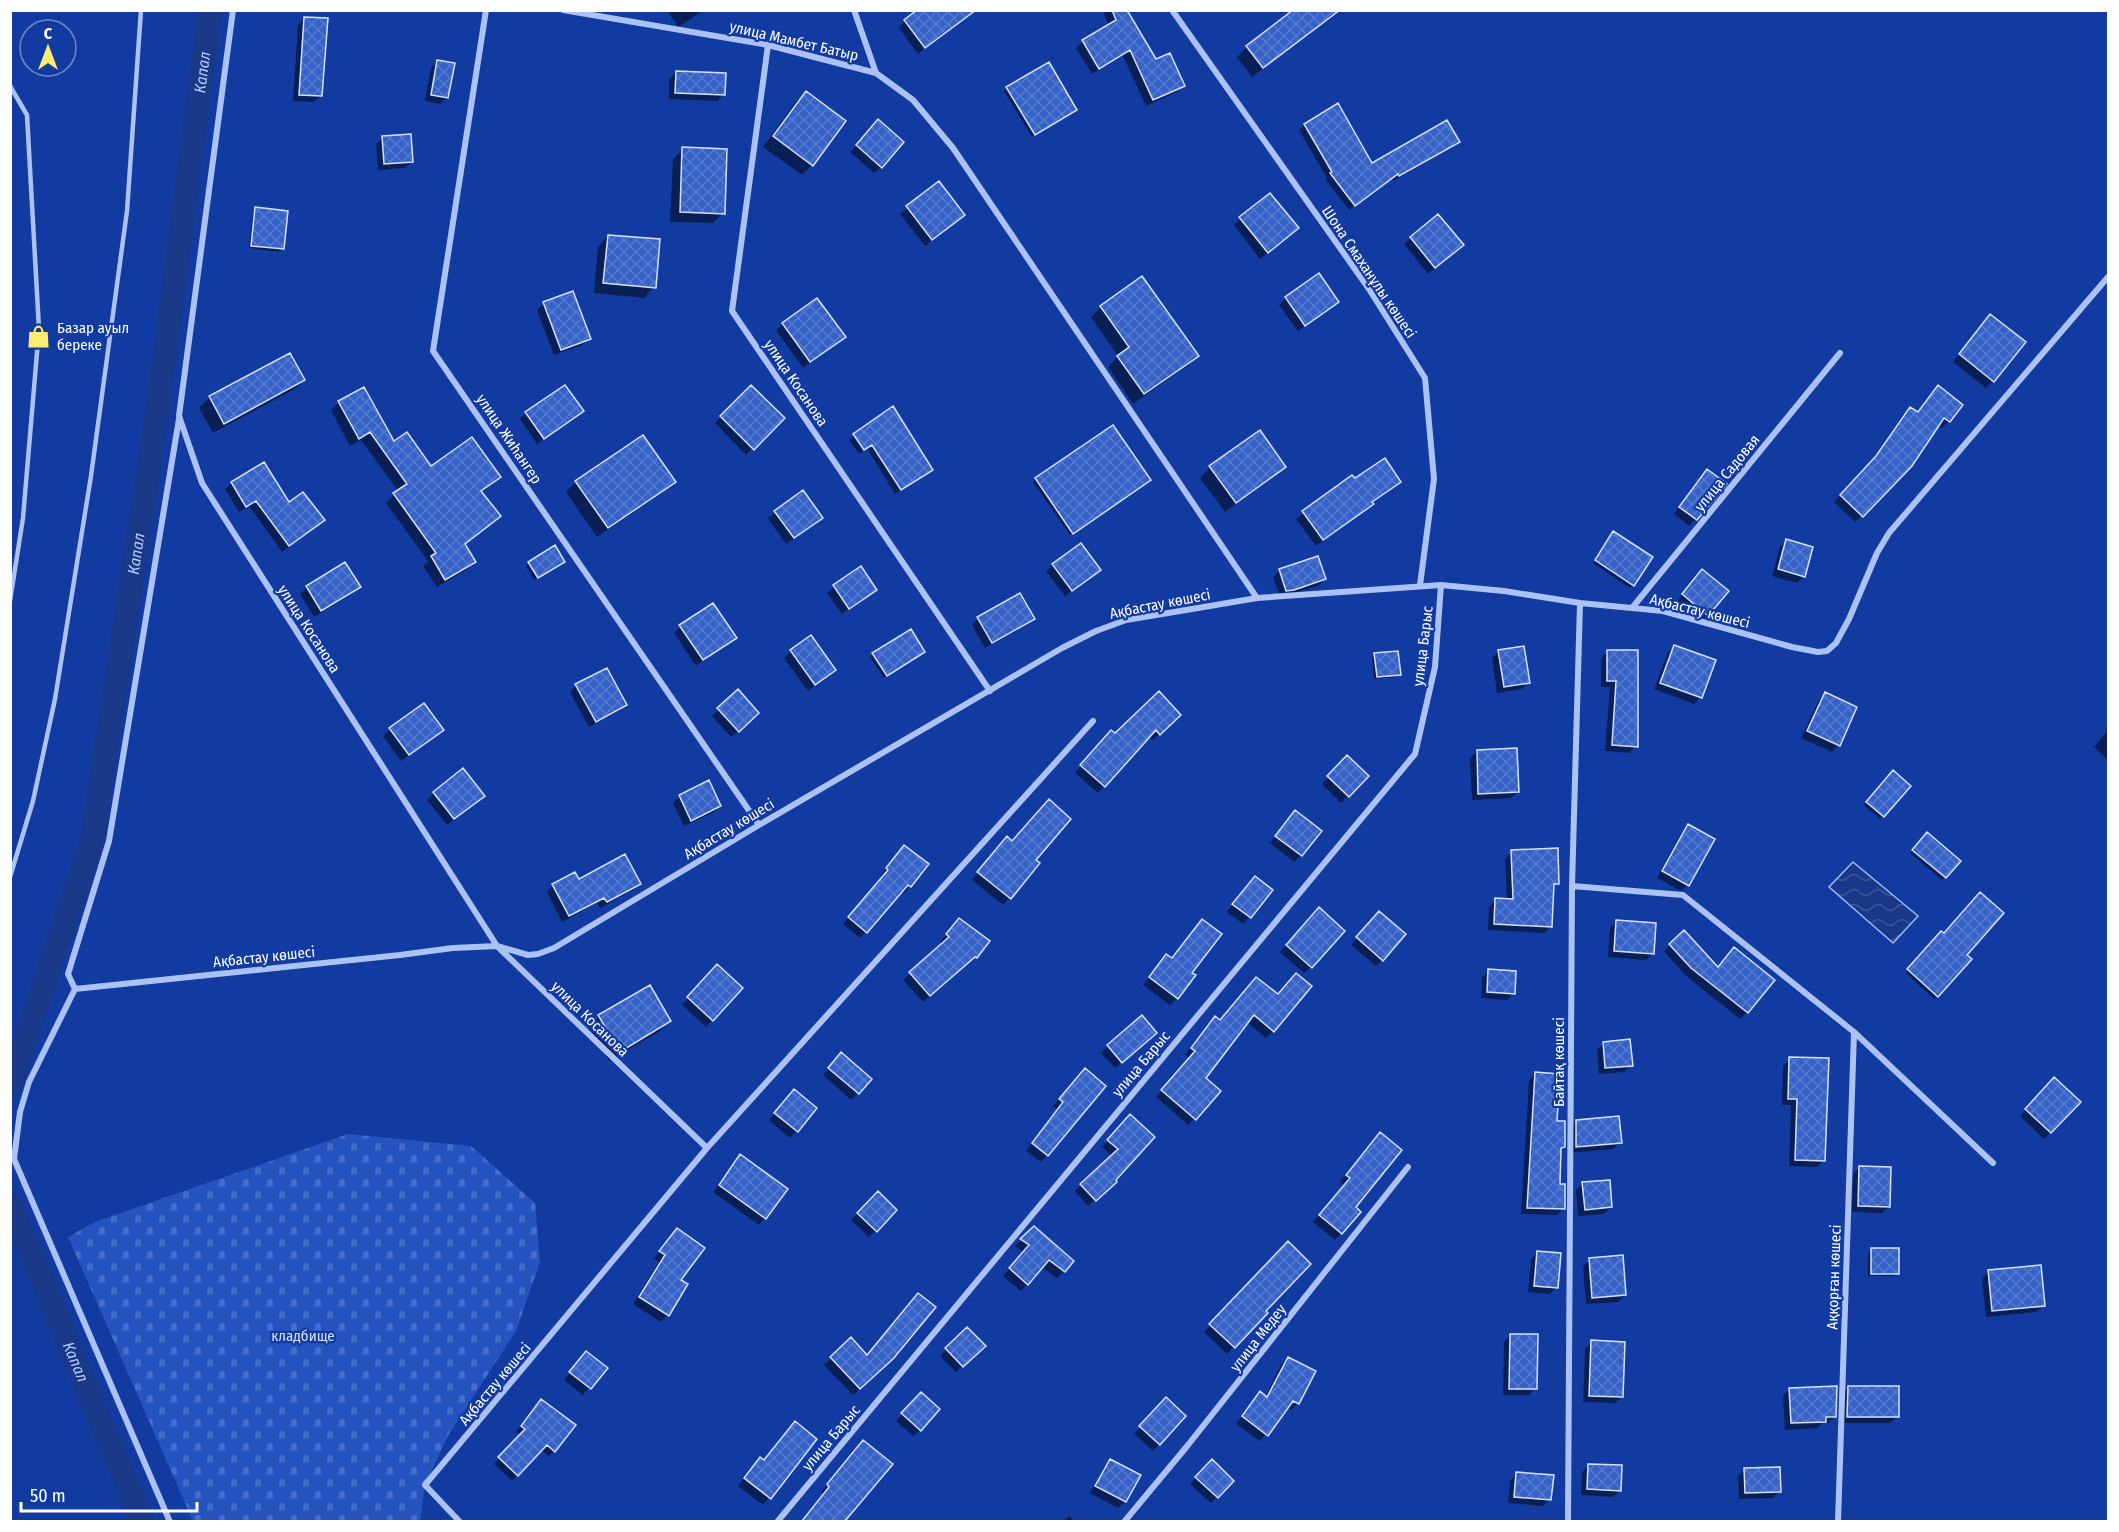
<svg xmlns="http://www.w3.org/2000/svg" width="2119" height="1532" font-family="'Fira Sans Condensed',sans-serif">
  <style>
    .cemetery { fill: url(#cemetery-stones) }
    .water { fill: url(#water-waves); stroke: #9ebaf8; stroke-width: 1.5 }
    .shadow { fill: #0007 }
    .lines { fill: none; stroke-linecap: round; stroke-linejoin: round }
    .canal { stroke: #193888; stroke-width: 24 }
    .building { fill: url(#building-cross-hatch); stroke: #d5e1fe; stroke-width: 1.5 }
    .lane { stroke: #acc2f5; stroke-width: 4.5 }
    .street { stroke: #acc2f5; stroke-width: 6 }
    .labels { text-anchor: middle; stroke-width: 4.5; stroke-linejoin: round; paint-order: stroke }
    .street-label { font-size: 15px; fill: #fff; stroke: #123ba2 }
    .poi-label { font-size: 15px; fill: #fff; stroke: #123ba2; text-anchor: start }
    .park-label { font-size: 15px; fill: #d5e1fe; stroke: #123ba2 }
    .water-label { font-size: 16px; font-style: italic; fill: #b9cdfb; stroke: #123ba2 }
  </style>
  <defs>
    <pattern id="cemetery-stones" width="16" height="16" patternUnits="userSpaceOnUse" patternTransform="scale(1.5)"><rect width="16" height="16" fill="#2553c0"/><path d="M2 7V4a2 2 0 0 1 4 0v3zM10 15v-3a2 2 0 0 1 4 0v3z" fill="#466dc9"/></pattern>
    <pattern id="water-waves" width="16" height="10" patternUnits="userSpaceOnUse" patternTransform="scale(1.5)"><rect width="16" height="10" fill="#193888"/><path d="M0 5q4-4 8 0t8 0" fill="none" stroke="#3c569a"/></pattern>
    <pattern id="building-cross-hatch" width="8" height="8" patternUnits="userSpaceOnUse" patternTransform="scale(1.5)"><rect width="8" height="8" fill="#3662c7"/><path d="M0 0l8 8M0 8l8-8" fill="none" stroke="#547acf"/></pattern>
  </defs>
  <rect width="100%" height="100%" fill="#123ba2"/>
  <path class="cemetery" d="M348,1134L471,1146L535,1203L540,1262L516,1331L449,1434L425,1485L420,1521H193L68,1237L95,1222Z"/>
  <path class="water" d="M1853,862L1918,916L1893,943L1829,887Z"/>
  <path class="shadow" d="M667,10H704L678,27Z
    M1108,10H1125L1156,61L1183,85L1177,92L1146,106L1123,56L1092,74L1076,48L1083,41L1109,26L1104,14Z
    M1296,10H1342L1252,77L1237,57L1247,47Z
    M305,18L321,96L314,102L293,101L298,25Z
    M961,20L918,54L899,28L905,21Z
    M438,61L447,98L440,104L425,101L431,68Z
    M676,72L724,94L717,101L669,99V79Z
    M1007,89L1075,110L1032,137L1004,91Z
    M806,93L812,165L802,175L763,147L795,103Z
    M1305,125L1372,165L1458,141L1452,147L1393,181L1392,179L1349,210L1326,180L1327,178L1299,130Z
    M872,128L881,167L874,173L850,152Z
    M383,138L412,161L405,168L378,170L376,144Z
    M683,149L723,213L713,223L670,222L673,159Z
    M939,183L956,221L925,246L900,214Z
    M256,209L282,249L279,252L249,248L253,212Z
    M1240,219L1290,235L1260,259L1234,225Z
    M608,236L654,287L644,298L594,293L598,247Z
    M1411,238L1455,252L1428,274L1404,244Z
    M1286,298L1337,302L1298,331L1279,305Z
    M544,303L589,338L582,345L554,355L537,310Z
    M1101,307L1197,356L1187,366L1133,404L1108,367L1118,356L1091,317Z
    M1984,323L1993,381L1986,388L1953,362Z
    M783,324L844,337L803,368L776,330Z
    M290,355L304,380L293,390L213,433L199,408L209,398Z
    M751,387L783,418L746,455L715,423Z
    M1932,394L1949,421L1942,428L1938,424L1910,465L1855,522L1834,502L1870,465L1903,415L1910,408L1917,413Z
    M339,402L430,469L499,477L481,492L464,545L474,562L466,570L437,587L423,566L428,561L386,503L398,491L361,440L350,446L331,410Z
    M582,411L537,444L520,419L526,413Z
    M1112,427L1146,482L1070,535L1033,482Z
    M854,435L931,470L895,494L867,448L859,454L849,440Z
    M1210,467H1284L1274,477L1225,512L1200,478Z
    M1352,477L1354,480L1399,482L1371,503L1365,511L1316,546L1296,519Z
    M1700,478L1696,519L1689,526L1674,514Z
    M576,482H674L663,492L597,537L566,492Z
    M232,483L323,520L282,552L249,506L239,512L225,489Z
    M775,512L814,524L786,544L768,519Z
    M1611,536L1633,585L1630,588L1593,563Z
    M1787,541L1804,576L1797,583L1772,576L1780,547Z
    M554,547L560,564L534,580L526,566Z
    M345,564L359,587L352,594L314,617L300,594L307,587Z
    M1053,565L1099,570L1065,596L1046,571Z
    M860,568L875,590L842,614L827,593Z
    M1280,570L1325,579L1318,586L1280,597L1273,577Z
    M1696,578L1727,591L1700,622L1676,602Z
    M978,618L1033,619L1027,625L985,648L972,625Z
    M680,627L735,638L696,666L674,633Z
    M1674,647L1701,697L1694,704L1654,689L1668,653Z
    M791,651L834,670L808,691L784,658Z
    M1499,651L1528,682L1522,689L1497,693L1492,658Z
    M1608,651L1636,746L1629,753L1605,751L1610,687H1601V658Z
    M924,652L884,678L870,657L873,654Z
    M1375,655L1399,674L1396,677L1374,679L1372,658Z
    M576,686L625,705L619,711L589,727L570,692Z
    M737,692L750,720L731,737L712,716Z
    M1825,694L1838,745L1832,752L1801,738L1819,700Z
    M1179,715L1153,740L1148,736L1098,793L1075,773L1104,739Z
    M390,729L442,730L401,761L383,736Z
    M2108,730V760L2094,747Z
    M1477,751L1518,792L1511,798L1472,800L1470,758Z
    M1347,758L1367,776L1341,803L1322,784Z
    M1893,772L1909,786L1880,819L1864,805Z
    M434,793L476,802L447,825L427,800Z
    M680,796L719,806L713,813L684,826L673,803Z
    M1289,819L1301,855L1294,862L1270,843Z
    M1689,826L1688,885L1681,891L1657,878L1682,832Z
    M1927,834L1959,861L1942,880L1910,853Z
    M1000,845L1038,863L1003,905L972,880Z
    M904,847L927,864L910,886L904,893L901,891L860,938L843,924L882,877L880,876Z
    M1512,852L1557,883L1553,887L1551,926L1544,933L1488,930L1489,907L1496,900L1507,901L1505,859Z
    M578,881L640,883L633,890L600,908L597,903L562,922L547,892L553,885Z
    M1248,884L1271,890L1243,924L1227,912Z
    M1312,916L1311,967L1304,973L1280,952Z
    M1373,920L1382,960L1376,966L1351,945Z
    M1202,921L1190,973L1177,998L1170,1005L1143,985L1166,955L1171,959Z
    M1617,921L1652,954L1646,960L1608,957L1610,928Z
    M953,926L976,957L923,1002L903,980L943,944L940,942Z
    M1684,932L1747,1012L1740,1019L1685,975L1664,951Z
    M1942,933L1970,959L1934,999L1906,973Z
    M1489,971L1514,993L1507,1000L1481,998L1482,977Z
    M711,973L712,1020L706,1027L682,1005Z
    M1250,985L1273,1031L1266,1038L1247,1022L1204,1078L1219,1091L1188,1125L1156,1097L1190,1058L1185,1055L1208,1025L1215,1018L1219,1021Z
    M599,1016L669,1021L659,1032L609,1061L589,1027Z
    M1148,1039L1115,1068L1101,1053L1108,1046Z
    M1604,1043L1631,1065L1624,1072L1599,1074L1597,1050Z
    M1790,1059L1824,1160L1817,1167L1789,1166L1791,1105H1782L1783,1066Z
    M835,1061L870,1079L851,1100L823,1075Z
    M1536,1073L1564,1147L1560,1151L1559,1186L1563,1208L1557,1215L1521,1214L1529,1080Z
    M1078,1077L1047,1155L1041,1162L1026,1151L1058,1110L1053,1106Z
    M2054,1079L2079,1102L2044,1139L2020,1116Z
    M787,1098L815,1108L790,1138L769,1120Z
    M1576,1121L1620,1142L1613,1149L1570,1153V1128Z
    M1124,1123L1114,1180L1108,1188L1088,1206L1075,1191L1112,1156L1102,1147Z
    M1374,1141L1341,1233L1335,1240L1313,1222L1344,1185L1340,1182Z
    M734,1163L765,1218L759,1225L713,1192Z
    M1859,1168L1889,1206L1882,1213L1852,1212L1853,1174Z
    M1583,1184L1611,1207L1604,1214L1578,1216L1576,1190Z
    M878,1193L895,1210L869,1237L851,1220Z
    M1034,1228L1064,1271L1057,1278L1042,1267L1021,1291L1003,1276L1023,1252L1015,1246Z
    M671,1236L679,1281L686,1285L667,1315L661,1322L633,1304L659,1262L654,1259Z
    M1288,1244L1264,1311L1266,1313L1227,1354L1204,1332Z
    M1871,1250L1897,1273L1895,1276H1868V1253Z
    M1538,1252L1557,1287L1550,1294L1528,1292L1531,1259Z
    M1590,1260L1625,1295L1618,1302L1586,1304L1583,1266Z
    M1989,1271L2043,1306L2036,1312L1986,1317L1982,1278Z
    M967,1329L984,1346L956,1372L940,1356Z
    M1510,1335L1536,1388L1529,1395H1503L1504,1342Z
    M851,1339L867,1356L884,1366L853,1395L824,1365Z
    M1592,1342L1622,1397L1615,1403L1583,1402L1585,1349Z
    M1288,1359L1298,1403L1291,1410L1287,1407L1260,1441L1236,1424L1254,1400L1265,1397L1281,1365Z
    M580,1360L606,1368L583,1395L564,1380Z
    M1848,1388L1897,1417L1890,1423H1841L1842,1395Z
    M1790,1389L1835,1417L1828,1423H1822L1817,1428L1785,1430L1783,1396Z
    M541,1401L554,1451L549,1456L541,1450L512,1481L494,1464L521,1435L516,1432Z
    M914,1401L920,1430L913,1436L896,1421Z
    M1159,1406L1184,1416L1153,1451L1134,1434Z
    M815,1439L763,1505L738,1486L754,1465Z
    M857,1449L845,1519L848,1522H803L824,1494L821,1492Z
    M1110,1460L1139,1475L1125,1502L1118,1508L1090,1493L1104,1467Z
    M1212,1462L1232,1481L1211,1503L1190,1484Z
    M1589,1465L1620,1490L1613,1497L1581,1495L1582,1472Z
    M1745,1470L1779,1492L1773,1498L1739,1499L1738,1476Z
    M1516,1474L1550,1499L1543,1506L1508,1503L1510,1481Z
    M1069,1516L1076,1522H1063Z"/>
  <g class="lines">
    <g class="canal">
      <path id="s1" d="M10,1086L92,841L159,400L210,10"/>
      <path id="s2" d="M10,1203L143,1522"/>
    </g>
  </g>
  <path class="building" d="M917,10H976L925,48L904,20Z
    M1112,10H1127L1156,59L1170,53L1185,86L1153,100L1130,50L1099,69L1082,40L1116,20Z
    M1293,10H1340L1263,68L1246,46Z
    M304,17L328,18L322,96L299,95Z
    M437,60L455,63L448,98L431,95Z
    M1049,62L1077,110L1035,135L1006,87Z
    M676,71L726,73L725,95L675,93Z
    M806,91L846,121L813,166L773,136Z
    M1338,103L1372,163L1447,120L1460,142L1399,176L1398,174L1355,206L1330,173L1332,172L1304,124Z
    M878,119L904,142L882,168L856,145Z
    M411,134L413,162L384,164L382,136Z
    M682,147L727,149L725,214L680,212Z
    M939,181L965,215L932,240L906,206Z
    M1270,193L1299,228L1268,253L1239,217Z
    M255,207L288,211L284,249L251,246Z
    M1438,214L1464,245L1435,268L1410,237Z
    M608,235L660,239L656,288L603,283Z
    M1319,273L1339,302L1305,326L1285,297Z
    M1142,276L1199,356L1144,394L1117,356L1129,347L1100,306Z
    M573,291L591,339L561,350L543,302Z
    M817,298L846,337L810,362L782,323Z
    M1990,314L2026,342L1994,382L1959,354Z
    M290,353L305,380L224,424L209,396Z
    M565,385L584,411L544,439L525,412Z
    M751,385L785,418L754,450L720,416Z
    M1938,385L1963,405L1950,422L1944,418L1912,466L1863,517L1840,495L1876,456L1910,407L1918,412Z
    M364,387L394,441L407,432L431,466L472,437L501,477L481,491L501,516L465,544L476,562L445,580L431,556L436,553L393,493L407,484L370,432L359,439L338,401Z
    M893,406L933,470L901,490L872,445L864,450L853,434Z
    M1113,425L1151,480L1073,534L1035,478Z
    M1260,430L1286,467L1236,503L1209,466Z
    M643,435L676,482L608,528L575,481Z
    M1385,458L1401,482L1372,502L1374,504L1323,540L1302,511L1352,475L1355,478Z
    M264,462L289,502L303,492L325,520L289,546L256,501L246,507L231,482Z
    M1707,469L1727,484L1697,520L1679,507Z
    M803,490L823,518L794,538L774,511Z
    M1613,531L1653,557L1634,586L1595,560Z
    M1786,539L1813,547L1805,577L1778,569Z
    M1081,543L1101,570L1072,591L1052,564Z
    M555,545L565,562L538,578L528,562Z
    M1318,556L1326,579L1294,590L1286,591L1279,569Z
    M345,562L361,587L321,611L306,586Z
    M861,566L877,590L849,609L833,585Z
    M1702,569L1729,591L1708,616L1682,594Z
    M1020,593L1035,619L992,643L977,617Z
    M713,603L737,638L703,660L679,625Z
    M911,629L925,652L887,676L872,653Z
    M811,635L836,670L815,685L790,650Z
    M1674,645L1716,660L1702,698L1660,683Z
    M1524,646L1530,683L1504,687L1498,650Z
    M1607,650H1638V747L1612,745L1616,681H1607Z
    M1398,651L1401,675L1377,677L1374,653Z
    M607,668L627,705L596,722L575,684Z
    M738,689L759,713L739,732L717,708Z
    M1159,691L1181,715L1160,735L1156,730L1105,787L1080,765L1111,730L1115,733Z
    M1825,692L1857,707L1840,746L1807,731Z
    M424,703L444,730L409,755L389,728Z
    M1517,748L1519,792L1478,794L1477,750Z
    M1347,755L1369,776L1349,797L1327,776Z
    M463,768L485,796L454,819L433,792Z
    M1893,770L1911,786L1884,817L1866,802Z
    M709,780L721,806L691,821L679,795Z
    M1049,799L1071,819L1036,860L1040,863L1011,899L977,872L1007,836L1012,841Z
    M1295,810L1322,831L1302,856L1275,836Z
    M1688,824L1715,839L1689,886L1662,871Z
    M1927,832L1961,861L1946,878L1912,850Z
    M904,845L929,864L911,887L908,885L867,933L848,917L888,870L886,868Z
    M1558,848L1559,884H1554L1552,927L1494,924L1495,898L1513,899L1511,850Z
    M625,854L641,884L607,902L604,898L569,916L552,884L575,872L579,879Z
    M1255,876L1273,890L1251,918L1232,904Z
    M1980,892L2004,913L1967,955L1972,959L1938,997L1907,969L1941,931L1944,933Z
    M1319,907L1345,931L1312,968L1286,945Z
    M1379,911L1406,934L1383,961L1356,937Z
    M959,918L990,941L977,958L975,957L930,996L909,972L949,937L946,934Z
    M1202,919L1222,934L1192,973L1196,975L1178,999L1149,977L1166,954L1172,958Z
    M1616,920L1656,923L1654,954L1614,951Z
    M1684,930L1718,967L1734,947L1775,980L1748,1013L1691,968L1669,944Z
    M717,964L743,988L713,1021L687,997Z
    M1488,969L1516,971L1515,994L1487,992Z
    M1296,973L1312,986L1274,1032L1254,1015L1206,1078L1221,1091L1196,1120L1161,1090L1195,1051L1191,1048L1215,1016L1220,1020L1256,977L1278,994Z
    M650,985L671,1021L620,1052L598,1015Z
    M1142,1015L1157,1033L1122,1063L1107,1045Z
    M1630,1039L1633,1066L1605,1068L1603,1042Z
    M841,1052L872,1079L859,1094L828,1068Z
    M1789,1057L1829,1058L1825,1161L1795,1160L1797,1099H1788Z
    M1085,1068L1106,1086L1048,1156L1032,1143L1063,1102L1059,1099Z
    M1535,1072L1560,1074L1557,1121H1565V1147L1561,1148L1560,1184H1565V1209L1527,1208Z
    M2054,1077L2081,1102L2051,1133L2025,1109Z
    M794,1089L817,1108L798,1132L774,1113Z
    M1130,1114L1155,1137L1116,1180L1117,1182L1096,1201L1080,1184L1118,1149L1107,1140Z
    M1619,1116L1622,1143L1576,1147V1120Z
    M1380,1132L1402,1150L1356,1207L1361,1212L1342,1234L1319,1215L1350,1178L1346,1175Z
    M740,1154L788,1189L766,1219L719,1185Z
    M1859,1166L1891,1167L1890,1207L1858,1206Z
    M1610,1180L1612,1207L1585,1210L1582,1182Z
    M878,1191L897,1210L877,1232L857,1213Z
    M1034,1226L1074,1261L1065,1272L1049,1260L1028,1285L1009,1268L1029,1245L1020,1239Z
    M677,1228L705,1248L681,1280L688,1284L669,1316L639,1297L665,1255L659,1251Z
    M1288,1241L1311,1264L1266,1311L1268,1313L1235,1348L1209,1324Z
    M1871,1248H1899V1274H1871Z
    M1537,1251L1561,1253L1558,1288L1534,1286Z
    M1623,1255L1626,1295L1592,1298L1589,1258Z
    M2041,1265L2045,1306L1992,1311L1988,1270Z
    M918,1293L936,1307L893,1359L860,1389L830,1357L851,1337L867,1355Z
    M967,1327L986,1346L963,1367L945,1348Z
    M1510,1334H1538L1537,1389H1509Z
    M1591,1340L1625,1342L1623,1397L1589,1396Z
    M586,1351L608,1368L591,1389L569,1372Z
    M1288,1357L1316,1371L1299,1404L1293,1401L1268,1436L1242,1416L1260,1391L1267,1397Z
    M1837,1386L1836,1417H1826V1422L1791,1423L1789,1388Z
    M1848,1386H1899V1417H1847Z
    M921,1392L940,1409L921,1431L901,1413Z
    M1166,1397L1186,1416L1160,1445L1139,1426Z
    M541,1399L576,1425L555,1452L547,1445L518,1476L498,1457L525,1429L521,1426Z
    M795,1421L817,1439L771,1499L744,1478L760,1457L764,1460Z
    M863,1440L893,1464L845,1521H802L829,1487L827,1484Z
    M1110,1459L1141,1475L1126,1502L1095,1486Z
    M1212,1459L1234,1481L1218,1498L1195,1477Z
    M1588,1464L1622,1465L1621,1491L1587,1489Z
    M1780,1467L1781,1492L1745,1493L1744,1468Z
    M1516,1472L1554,1475L1551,1500L1514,1497Z"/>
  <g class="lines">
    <path class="lane" d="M10,86L27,115L39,329L23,518L10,601
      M10,877L33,801L55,699L91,476L127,211L141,10"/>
    <path class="street" d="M233,10L179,416L202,483L497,946L707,1148
      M486,10L433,351L759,825
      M563,10L768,45L876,73L913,100L953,148L1257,598
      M854,10L876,73
      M1172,10L1369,289L1425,378L1434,479L1420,585
      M768,45L732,311L990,691
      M1632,608L1840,353
      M1572,886L1683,895L1854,1032L1993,1163
      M75,989L400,955L453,948L497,946L528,955L538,954L554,948L759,825L1062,648L1096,631L1126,620L1192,609L1257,598L1441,585L1504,591L1580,603L1663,611L1792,647L1818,652L1827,651L1836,643L1849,619L1877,553L1889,533L2108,277
      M75,989L68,974L109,841L179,419
      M75,989L29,1082L20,1112L14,1159L170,1522
      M460,1522L425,1485L707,1148L1093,721
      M777,1522L1415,754L1435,667L1441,585
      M1124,1522L1188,1445L1408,1167
      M1568,1522L1572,886L1580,603
      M1838,1522L1854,1032"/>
  </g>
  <defs>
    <symbol id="shop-bare" viewBox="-9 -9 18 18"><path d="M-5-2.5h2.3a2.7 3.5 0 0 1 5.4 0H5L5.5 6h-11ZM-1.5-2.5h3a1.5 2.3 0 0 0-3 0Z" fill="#ffeb70" stroke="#123ba2" stroke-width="2.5" paint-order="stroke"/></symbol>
  </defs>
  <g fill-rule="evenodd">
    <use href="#shop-bare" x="22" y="320" width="33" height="33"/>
  </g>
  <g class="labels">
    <g class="street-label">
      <text transform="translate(794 41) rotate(13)" y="5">улица Мамбет Батыр</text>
      <text transform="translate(1369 272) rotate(56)" y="5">Шона Смаханұлы көшесі</text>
      <text transform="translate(796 383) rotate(56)" y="5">улица Косанова</text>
      <text transform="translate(509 439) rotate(56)" y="5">улица Жиhангер</text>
      <text transform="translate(1727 473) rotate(-51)" y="5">улица Садовая</text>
      <text transform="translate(1160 604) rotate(-11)" y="5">Ақбастау көшесі</text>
      <text transform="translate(1700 611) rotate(14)" y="5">Ақбастау көшесі</text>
      <text transform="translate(309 629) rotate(57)" y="5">улица Косанова</text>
      <text transform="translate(1423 646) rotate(-83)" y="5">улица Барыс</text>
      <text transform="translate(729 829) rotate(-31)" y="5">Ақбастау көшесі</text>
      <text transform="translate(264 957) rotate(-6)" y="5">Ақбастау көшесі</text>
      <text transform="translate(590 1019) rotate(44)" y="5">улица Косанова</text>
      <text transform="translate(1559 1062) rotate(-90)" y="5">Байтақ көшесі</text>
      <text transform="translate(1141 1064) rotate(-50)" y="5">улица Барыс</text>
      <text transform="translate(1834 1277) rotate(-88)" y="5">Аққорған көшесі</text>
      <text transform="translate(1258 1338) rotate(-52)" y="5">улица Медеу</text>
      <text transform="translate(495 1384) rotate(-50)" y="5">Ақбастау көшесі</text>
      <text transform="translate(831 1438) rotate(-50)" y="5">улица Барыс</text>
    </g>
    <g class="poi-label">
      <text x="57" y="333">Базар ауыл<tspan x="57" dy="17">береке</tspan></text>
    </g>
    <g class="park-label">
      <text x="303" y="1341">кладбище</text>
    </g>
    <g class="water-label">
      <text dy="6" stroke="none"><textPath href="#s1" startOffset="1035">Капал</textPath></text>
      <text dy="6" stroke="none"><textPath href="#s1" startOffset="549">Капал</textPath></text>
      <text dy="6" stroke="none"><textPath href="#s2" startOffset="172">Капал</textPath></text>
    </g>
  </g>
  <rect width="2119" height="1532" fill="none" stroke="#ffffff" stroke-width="24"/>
  <g transform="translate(48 48)"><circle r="28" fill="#123ba2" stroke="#7189c7" stroke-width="1.5"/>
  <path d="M0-4.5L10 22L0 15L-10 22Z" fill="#ffeb70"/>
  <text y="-9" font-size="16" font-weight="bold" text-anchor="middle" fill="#ffffff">С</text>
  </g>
  <path d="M21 1502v9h176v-9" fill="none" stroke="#ffffff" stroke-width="3"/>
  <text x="30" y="1502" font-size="18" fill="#ffffff" stroke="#123ba2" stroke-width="4.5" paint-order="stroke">50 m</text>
</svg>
